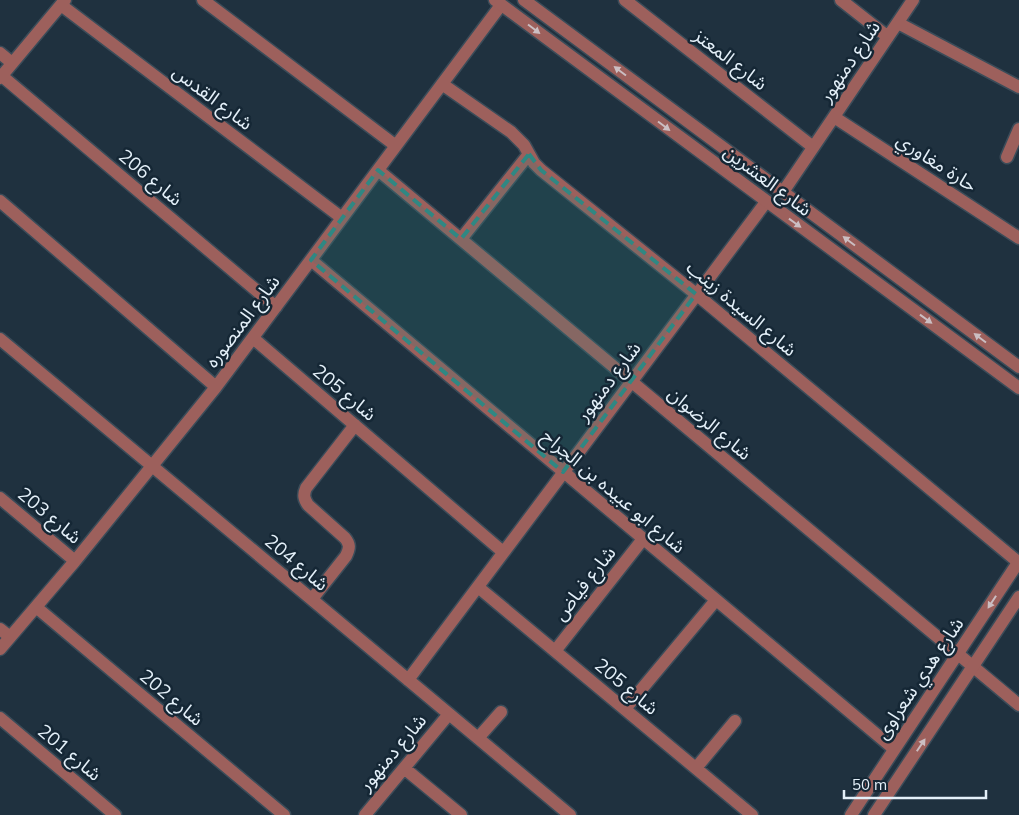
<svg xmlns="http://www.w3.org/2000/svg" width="1019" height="815" font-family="Mulish,'Noto Sans Arabic',sans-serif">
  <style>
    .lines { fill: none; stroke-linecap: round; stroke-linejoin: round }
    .minor-casing { stroke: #3b4c59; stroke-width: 15 }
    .tertiary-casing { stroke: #3b4c59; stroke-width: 15 }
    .minor { stroke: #9d605c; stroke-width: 12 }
    .tertiary { stroke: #9d605c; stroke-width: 12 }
    .oneway { fill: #cbbec2 }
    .marked { fill: #2f8883; fill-opacity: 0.2; stroke: #2f8883; stroke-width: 4; stroke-dasharray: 10 6; stroke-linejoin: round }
    .labels { text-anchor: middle; stroke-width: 5; stroke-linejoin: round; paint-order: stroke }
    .street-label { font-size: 19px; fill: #e4f0f9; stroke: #152735 }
  </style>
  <rect width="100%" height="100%" fill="#1f313f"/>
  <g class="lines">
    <defs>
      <path id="minor" d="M203,0L396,146
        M625,0L813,147
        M841,0L888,37
        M61,5L342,218
        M898,23L1019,87
        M0,53L12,63
        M2,76L276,307
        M0,78L65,0
        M442,84L511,132L524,145L534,163L541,170L696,294L1018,562
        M834,117L1019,238
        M1007,157L1019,129
        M378,170L1019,705
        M783,192L913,0
        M0,201L216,387
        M461,239L529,154
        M311,260L894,749
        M253,338L503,552
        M0,339L570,815
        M0,498L75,561
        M478,587L752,815
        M312,599L346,556C350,548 350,544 345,538L308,505C304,499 303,495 306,488L355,425
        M36,607L284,815
        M0,629L10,637
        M0,649L75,561L216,387L501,5
        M555,651L643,539
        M408,680L766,202
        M625,709L716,600
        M0,718L115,815
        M478,738L501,712
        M404,768L461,815
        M696,768L735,721
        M365,815L449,714"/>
      <path id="tertiary" d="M495,0L1019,388
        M524,0L1019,367
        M851,815L1019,561
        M874,815L1019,597"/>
    </defs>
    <use href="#minor" class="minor-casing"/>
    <use href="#tertiary" class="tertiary-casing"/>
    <use href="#minor" class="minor"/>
    <use href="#tertiary" class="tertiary"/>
  </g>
  <defs><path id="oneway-solid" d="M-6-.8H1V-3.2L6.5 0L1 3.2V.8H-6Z" transform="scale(1.25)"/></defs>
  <g class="oneway">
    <use href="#oneway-solid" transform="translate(534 29) rotate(37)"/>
    <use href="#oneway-solid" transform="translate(620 71) rotate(-143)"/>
    <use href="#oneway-solid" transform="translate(664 126) rotate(37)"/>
    <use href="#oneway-solid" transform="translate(795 223) rotate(36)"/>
    <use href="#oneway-solid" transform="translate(849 241) rotate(-143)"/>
    <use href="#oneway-solid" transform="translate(926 319) rotate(36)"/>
    <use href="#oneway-solid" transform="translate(980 338) rotate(-143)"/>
    <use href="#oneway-solid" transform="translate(992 602) rotate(123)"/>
    <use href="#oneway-solid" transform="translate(921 745) rotate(-56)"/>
  </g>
  <path class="marked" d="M529,154L541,170L696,294L563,472L311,260L378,170L461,239Z"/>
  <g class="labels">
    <g class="street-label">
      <text transform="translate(731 59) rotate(38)" y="7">شارع المعتز</text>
      <text transform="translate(849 61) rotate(-56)" y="7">شارع دمنهور</text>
      <text transform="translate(213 97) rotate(37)" y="7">شارع القدس</text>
      <text transform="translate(937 162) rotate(33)" y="7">حارة مغاوري</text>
      <text transform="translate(151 177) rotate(40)" y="7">شارع 206</text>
      <text transform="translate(768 180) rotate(37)" y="7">شارع العشرين</text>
      <text transform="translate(742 308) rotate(40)" y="7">شارع السيدة زينب</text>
      <text transform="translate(242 321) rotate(-53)" y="7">شارع المنصوره</text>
      <text transform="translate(608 381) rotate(-53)" y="7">شارع دمنهور</text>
      <text transform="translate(345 392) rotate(40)" y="7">شارع 205</text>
      <text transform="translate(710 423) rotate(40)" y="7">شارع الرضوان</text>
      <text transform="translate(614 491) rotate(40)" y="7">شارع ابو عبيده بن الجراح</text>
      <text transform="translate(50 515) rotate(40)" y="7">شارع 203</text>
      <text transform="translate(297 562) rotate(40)" y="7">شارع 204</text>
      <text transform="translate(584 583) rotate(-52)" y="7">شارع فياض</text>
      <text transform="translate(919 678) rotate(-56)" y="7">شارع هدي شعراوى</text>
      <text transform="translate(627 686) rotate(40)" y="7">شارع 205</text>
      <text transform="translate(172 697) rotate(40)" y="7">شارع 202</text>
      <text transform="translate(70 752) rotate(40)" y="7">شارع 201</text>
      <text transform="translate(392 752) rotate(-50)" y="7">شارع دمنهور</text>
    </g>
  </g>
  <path d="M844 790v8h142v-8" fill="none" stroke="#e4f0f9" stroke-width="2.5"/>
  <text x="852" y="790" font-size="15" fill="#e4f0f9" stroke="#152735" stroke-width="4" paint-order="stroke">50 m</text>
</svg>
